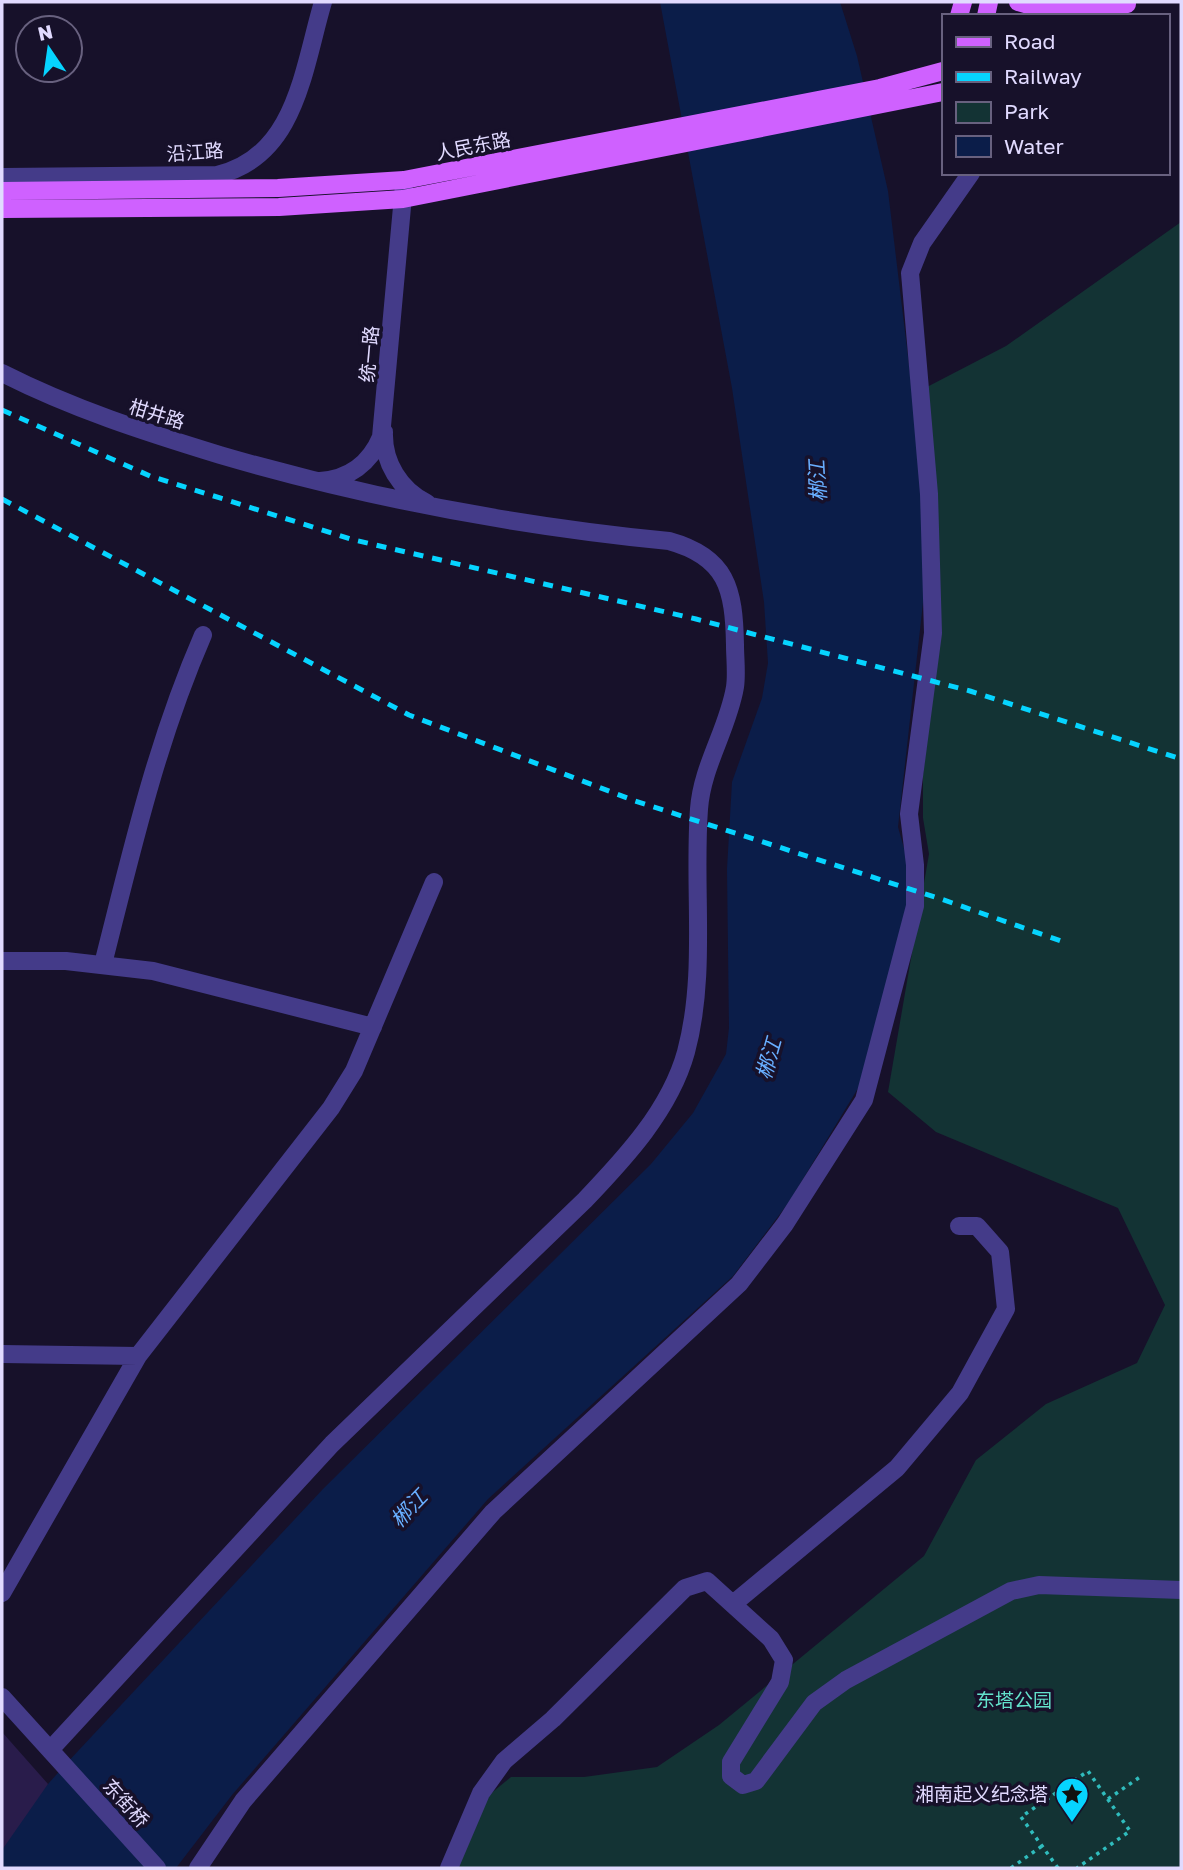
<svg xmlns="http://www.w3.org/2000/svg" width="1183" height="1870" font-family="'Golos Text','Noto Sans SC',sans-serif">
  <style>
    .green { fill: #133334 }
    .water { fill: #0b1d49 }
    .building { fill: #291c4b }
    .lines { fill: none; stroke-linecap: round; stroke-linejoin: round }
    .path { stroke: #30bcbd; stroke-width: 3.5; stroke-dasharray: 3.5 5; stroke-linecap: butt }
    .minor { stroke: #443b89; stroke-width: 18 }
    .major { stroke: #cf61ff; stroke-width: 18 }
    .rail { stroke: #06d4ff; stroke-width: 5; stroke-dasharray: 10 9; stroke-linecap: butt }
    .labels { text-anchor: middle; stroke-width: 7; stroke-linejoin: round; paint-order: stroke }
    .street-label { font-size: 19px; fill: #e1daff; stroke: #17112a }
    .park-label { font-size: 19px; fill: #63e1cb; stroke: #17112a }
    .poi-label { font-size: 19px; fill: #e1daff; stroke: #17112a; text-anchor: end }
    .water-label { font-size: 21px; font-style: italic; fill: #68aeff; stroke: #17112a }
  </style>
  <rect width="100%" height="100%" fill="#17112a"/>
  <path class="green" d="M1181,222V1868H458L489,1795L511,1777H584L657,1767L719,1725L924,1556L976,1460L1046,1404L1137,1363L1165,1305L1118,1208L936,1132L888,1092L929,854L923,818V775L939,636L925,388L1006,346Z"/>
  <path class="water" d="M660,2H840L857,56L888,191L916,423L927,567L898,827L907,859L906,916L863,1080L789,1202L733,1276L488,1499L232,1795L176,1868H2V1850L33,1801L64,1766L323,1489L651,1164L693,1113L726,1054L729,1028L727,869L732,782L762,698L768,663L764,602L732,388Z"/>
  <path class="building" d="M2,1732L48,1784L2,1850Z"/>
  <g class="lines">
    <path class="path" d="M1108,1799L1140,1777
      M1011,1868L1042,1846
      M1058,1868L1021,1817L1088,1771L1130,1831L1077,1868"/>
    <path class="minor" d="M2,177L217,175C296,157 303,69 323,2
      M2,373C73,409 145,432 220,455C367,498 517,526 669,541C727,557 734,589 735,645C735,658 737,674 735,687C728,729 702,766 699,809C693,889 707,974 686,1052C670,1110 625,1158 585,1200L332,1444L50,1750
      M384,432C383,462 400,490 427,503
      M320,481C349,479 370,463 381,437L404,185
      M2,961H66L153,971L373,1027
      M103,964C132,850 156,743 203,635
      M2,1354L138,1356
      M2,1593L138,1356L331,1108L354,1071L434,882
      M733,1604L897,1468L960,1393L1006,1309L1000,1252L977,1226H959
      M2,1697L157,1868
      M198,1868L243,1801L493,1512L739,1284L785,1224L864,1100L915,906V865L909,814L933,633L929,494L910,273L922,243L971,173
      M449,1868L481,1793L504,1761L553,1719L685,1588L707,1581L771,1639L784,1660L780,1682L731,1762V1776L743,1785L756,1781L814,1703L846,1680L1011,1591L1039,1585L1181,1590"/>
    <path class="major" d="M1018,2C1059,16 1085,10 1127,4
      M959,16L963,2
      M986,16L989,2
      M2,191L278,188L404,180L880,88L943,71
      M2,209L279,207L403,199L943,92"/>
    <path class="rail" d="M2,410L150,476L354,540L696,619L970,691L1181,759
      M2,499L409,715L635,801L941,899L1064,942"/>
  </g>
  <defs>
    <symbol id="sight-pin" viewBox="-11 -11 22 30"><path d="M0 17L-7.5 6A9.5 9.5 0 1 1 7.5 6Z" fill="#06d4ff" stroke="#17112a"/><path d="M0-6L1.8-2.2L6-1.7L2.9 1.2L3.7 5.4L0 3.3L-3.7 5.4L-2.9 1.2L-6-1.7L-1.8-2.2Z" fill="#111"/></symbol>
  </defs>
  <g fill-rule="evenodd">
    <use href="#sight-pin" x="1053" y="1775" width="38" height="52"/>
  </g>
  <g class="labels">
    <g class="street-label">
      <text transform="translate(473 146) rotate(-11)" y="7">人民东路</text>
      <text transform="translate(195 152) rotate(-4)" y="7">沿江路</text>
      <text transform="translate(369 354) rotate(-85)" y="7">统一路</text>
      <text transform="translate(157 414) rotate(17)" y="7">柑井路</text>
      <text transform="translate(126 1803) rotate(48)" y="7">东街桥</text>
    </g>
    <g class="park-label">
      <text x="1014" y="1707">东塔公园</text>
    </g>
    <g class="poi-label">
      <text x="1048" y="1801">湘南起义纪念塔</text>
    </g>
    <g class="water-label">
      <text transform="translate(818 481) rotate(-93)" y="7">郴江</text>
      <text transform="translate(769 1059) rotate(-74)" y="7">郴江</text>
      <text transform="translate(409 1509) rotate(-46)" y="7">郴江</text>
    </g>
  </g>
  <rect width="1183" height="1870" fill="none" stroke="#e1daff" stroke-width="7"/>
  <rect x="942" y="14" width="228" height="161" fill="#17112a" stroke="#68617f" stroke-width="2"/>
  <rect x="956" y="37" width="35" height="10" fill="#cf61ff" stroke="#68617f" stroke-width="2"/>
  <text x="1004" y="49" font-size="21" fill="#e1daff">Road</text>
  <rect x="956" y="72" width="35" height="10" fill="#06d4ff" stroke="#68617f" stroke-width="2"/>
  <text x="1004" y="84" font-size="21" fill="#e1daff">Railway</text>
  <rect x="956" y="102" width="35" height="21" fill="#133334" stroke="#68617f" stroke-width="2"/>
  <text x="1004" y="119" font-size="21" fill="#e1daff">Park</text>
  <rect x="956" y="136" width="35" height="21" fill="#0b1d49" stroke="#68617f" stroke-width="2"/>
  <text x="1004" y="154" font-size="21" fill="#e1daff">Water</text>
  <g transform="translate(49 49) rotate(347)"><circle r="33" fill="#17112a" stroke="#68617f" stroke-width="2"/>
  <path d="M0-5L12 26L0 18L-12 26Z" fill="#06d4ff"/>
  <text y="-10" font-size="19" font-weight="bold" text-anchor="middle" fill="#e1daff">N</text>
  </g>
</svg>
